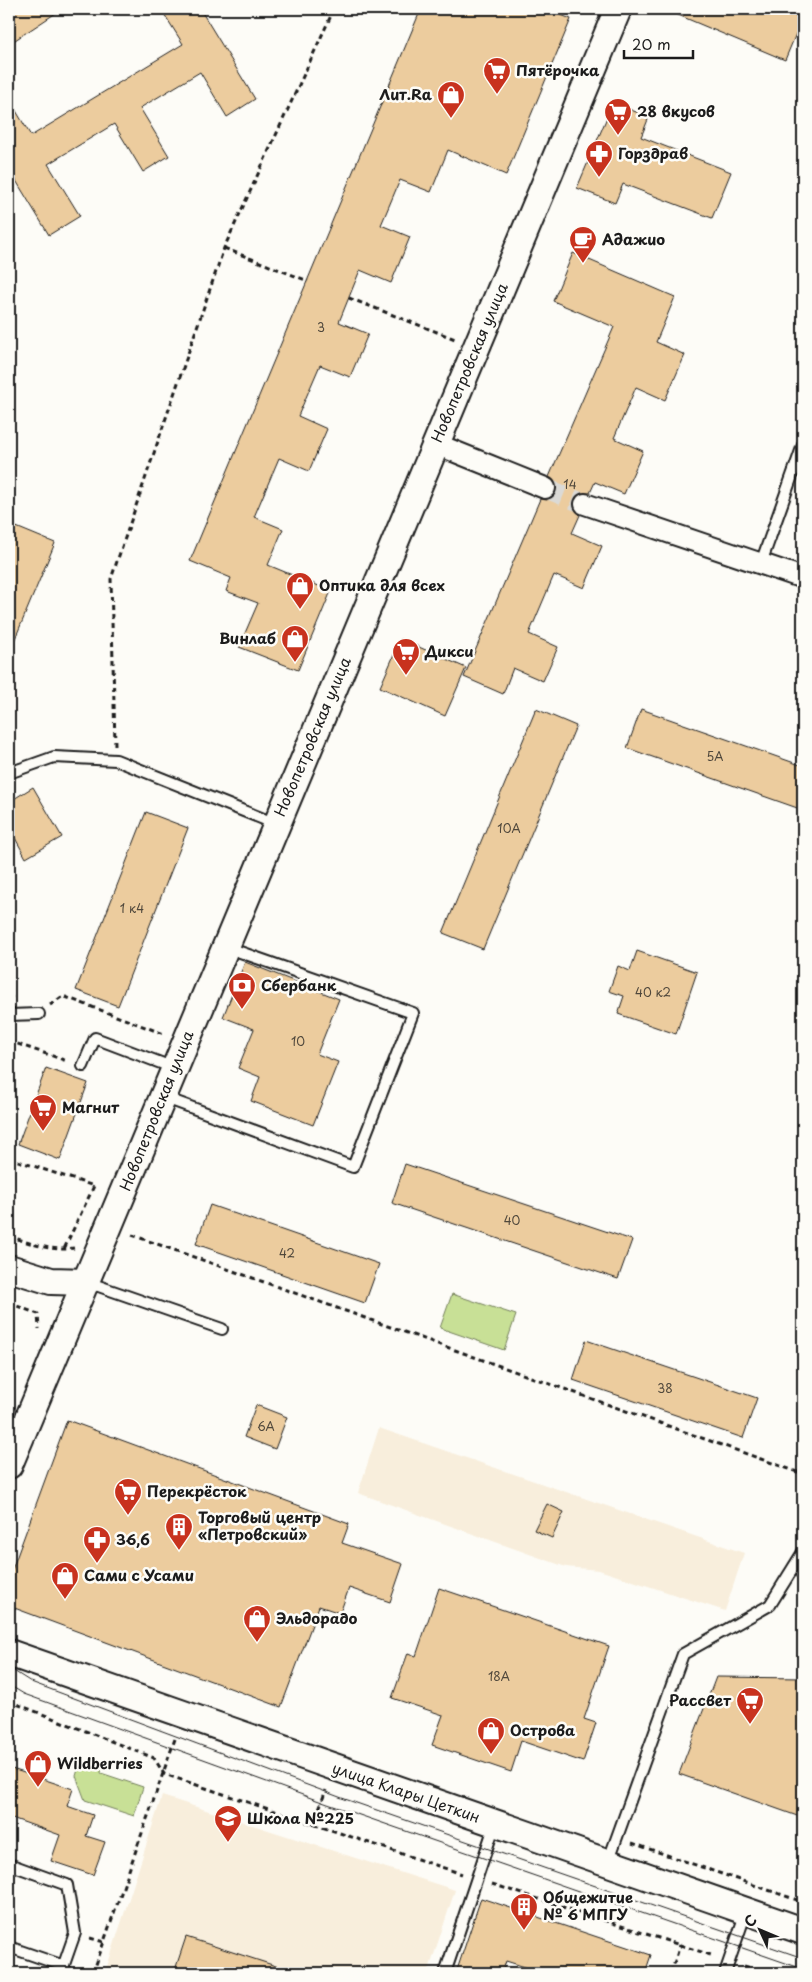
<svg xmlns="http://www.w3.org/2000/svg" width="812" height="1982" font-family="'Playpen Sans',sans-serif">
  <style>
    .built { fill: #f8eedc }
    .green { fill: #c8e096; stroke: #727e59 }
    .building { fill: #eccc9e; stroke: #1c1c1c }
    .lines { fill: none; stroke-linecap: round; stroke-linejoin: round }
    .minor-tunnel { stroke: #dbdad6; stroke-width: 20; stroke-dasharray: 20 10; stroke-linecap: butt }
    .service-casing { stroke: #1c1c1c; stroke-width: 14 }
    .minor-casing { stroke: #1c1c1c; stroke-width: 24 }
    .tertiary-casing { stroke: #1c1c1c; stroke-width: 30 }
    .path { stroke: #1c1c1c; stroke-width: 3; stroke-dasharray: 5 4; stroke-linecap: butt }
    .service { stroke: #fdfcf7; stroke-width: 10 }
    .minor { stroke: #fdfcf7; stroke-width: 20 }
    .tertiary { stroke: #fdfcf7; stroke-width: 26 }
    .tram { stroke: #1c1c1c; stroke-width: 1 }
    .labels { text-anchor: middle; stroke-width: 5; stroke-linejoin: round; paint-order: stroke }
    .number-label { font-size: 12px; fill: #50483c }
    .poi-label { font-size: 15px; font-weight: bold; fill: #1c1c1c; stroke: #fdfcf7; text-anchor: start }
    .street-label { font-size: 15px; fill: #1c1c1c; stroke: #fdfcf7 }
  </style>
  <rect width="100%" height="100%" fill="#fdfcf7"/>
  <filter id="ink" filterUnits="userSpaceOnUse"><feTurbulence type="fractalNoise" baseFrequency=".02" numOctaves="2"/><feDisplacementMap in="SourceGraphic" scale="10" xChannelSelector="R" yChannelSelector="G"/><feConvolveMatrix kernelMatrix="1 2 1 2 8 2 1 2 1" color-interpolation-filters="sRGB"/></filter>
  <g filter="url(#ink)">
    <path class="built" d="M379,1428L744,1553L725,1611L599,1570L566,1567L358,1493Z
      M162,1796L455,1890L428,1973H105Z"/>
    <path class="green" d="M452,1294L516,1315L504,1350L440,1328Z
      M81,1760L102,1768L101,1773L143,1787L134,1816L85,1800L76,1776Z"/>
    <path class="building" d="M9,9H62L9,44Z
      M161,9H200L255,99L227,117L200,72L140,108L169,156L143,172L114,124L48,164L80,216L49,235L9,169V99L31,136L183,44Z
      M421,9H546L571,19L506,175L448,150L431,192L400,180L381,225L410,237L391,283L360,270L339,322L368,334L350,377L320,365L298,416L327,429L309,471L279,458L254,517L283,529L268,565L331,591L298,670L239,647L258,603L226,591L231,578L190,561Z
      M664,9H791L803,14V17L785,60Z
      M613,103L649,117L641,137L731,172L712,218L623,184L615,203L577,188Z
      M573,253L675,297L656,342L685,355L665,400L636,387L614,438L643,451L624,494L595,482L590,493H582L574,500V507L580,515L572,533L602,546L584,588L554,575L529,634L558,647L543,681L513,668L503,694L464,677L540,499L547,500L556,493L557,486L549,477L614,327L553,301Z
      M9,524L55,543L9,653Z
      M401,639L466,668L445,716L380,687Z
      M536,709L576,726L483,949L443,933Z
      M641,709L803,766V810L627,748Z
      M33,787L62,837L26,858L9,827V802Z
      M146,812L188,828L118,1006L76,990Z
      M637,951L697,972L676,1034L618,1014L624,996L609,991L618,966L630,971Z
      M245,962L339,999L317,1054L338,1062L313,1125L251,1101L260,1077L238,1068L254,1029L223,1017Z
      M46,1068L88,1083L60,1160L18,1144Z
      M405,1164L632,1240L618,1279L392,1203Z
      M210,1205L379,1264L365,1303L196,1244Z
      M586,1340L757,1398L743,1438L573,1380Z
      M256,1405L287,1417L275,1449L244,1437Z
      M67,1420L349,1524L342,1543L403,1564L390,1602L349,1588L340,1613L319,1606L281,1707L9,1606V1578Z
      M547,1504L564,1512L552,1538L534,1530Z
      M439,1588L609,1646L584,1719L596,1723L583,1762L521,1741L511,1772L432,1745L443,1715L392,1698L408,1653L416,1656Z
      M716,1677L803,1678V1818L679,1774Z
      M9,1768L73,1789L67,1806L93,1815L86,1836L105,1842L93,1875L51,1861L60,1835L9,1817Z
      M481,1898L651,1955L645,1973H544L506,1961L502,1973H456Z
      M186,1937L285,1969V1973H174Z"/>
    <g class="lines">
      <path class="minor-tunnel" d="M545,488L585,504"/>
      <defs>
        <path id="service" d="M761,563L803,445
          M9,773L54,757L116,760L276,824
          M9,1015L39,1014
          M83,1066L95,1038L174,1068
          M163,1097L353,1167L413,1013L226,947
          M87,1282L222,1329
          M608,1862L683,1654L770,1605L803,1552
          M9,1864L67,1885L75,1933L61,1973
          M9,1947L64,1966
          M445,1973L495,1824
          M725,1973L746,1912"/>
        <path id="minor" d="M436,444L545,488
          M585,504L803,578"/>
        <path id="tertiary" d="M9,1268L51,1281L87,1282
          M9,1465L618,9
          M9,1653L803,1931"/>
      </defs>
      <use href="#service" class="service-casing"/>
      <use href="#minor" class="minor-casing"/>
      <use href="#tertiary" class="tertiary-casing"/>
      <path class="path" d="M224,248L308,281
        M349,298L455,339
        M115,745L111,579L224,248L334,9
        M9,969L11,998
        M50,1005L63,996L164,1034
        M9,1041L67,1061
        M9,1158L94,1186L64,1249
        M132,1235L803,1474
        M9,1236C30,1243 51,1252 74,1248
        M9,1303L38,1314L39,1329
        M9,1701L154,1758L164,1774L462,1874
        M313,1825L326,1790
        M632,1843L803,1902
        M492,1884L714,1956
        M90,1938L104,1942
        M744,1966L766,1973
        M93,1973L176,1736
        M671,1973L680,1945"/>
      <use href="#service" class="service"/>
      <use href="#minor" class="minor"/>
      <use href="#tertiary" class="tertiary"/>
      <path class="tram" d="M9,1668L31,1682L342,1798L803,1958
        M9,1685L24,1694L322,1802L803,1969"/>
    </g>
  </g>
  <defs>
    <symbol id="supermarket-pin" viewBox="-11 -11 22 30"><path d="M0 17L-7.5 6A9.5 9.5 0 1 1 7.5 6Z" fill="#c8321e" stroke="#fdfcf7"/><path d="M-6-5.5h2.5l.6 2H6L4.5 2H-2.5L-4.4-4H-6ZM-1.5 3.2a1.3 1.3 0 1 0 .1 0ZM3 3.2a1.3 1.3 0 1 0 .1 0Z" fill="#fff"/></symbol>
    <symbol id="shop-pin" viewBox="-11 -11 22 30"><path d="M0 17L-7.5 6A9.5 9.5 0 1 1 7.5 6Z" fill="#c8321e" stroke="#fdfcf7"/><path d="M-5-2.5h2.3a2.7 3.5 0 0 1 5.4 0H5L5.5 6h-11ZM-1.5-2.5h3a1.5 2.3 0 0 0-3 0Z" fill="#fff"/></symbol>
    <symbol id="pharmacy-pin" viewBox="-11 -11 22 30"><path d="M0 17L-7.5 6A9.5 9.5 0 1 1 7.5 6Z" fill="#c8321e" stroke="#fdfcf7"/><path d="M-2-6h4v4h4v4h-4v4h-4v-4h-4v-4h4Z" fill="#fff"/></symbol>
    <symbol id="cafe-pin" viewBox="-11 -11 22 30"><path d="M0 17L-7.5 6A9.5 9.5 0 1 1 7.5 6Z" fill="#c8321e" stroke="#fdfcf7"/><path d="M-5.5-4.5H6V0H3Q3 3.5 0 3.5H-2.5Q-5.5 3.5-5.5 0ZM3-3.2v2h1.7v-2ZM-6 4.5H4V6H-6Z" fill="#fff"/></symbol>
    <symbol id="bank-pin" viewBox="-11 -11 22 30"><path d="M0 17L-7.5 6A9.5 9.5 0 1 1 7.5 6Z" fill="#c8321e" stroke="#fdfcf7"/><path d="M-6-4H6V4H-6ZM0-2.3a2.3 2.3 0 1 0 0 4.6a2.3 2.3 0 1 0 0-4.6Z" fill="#fff"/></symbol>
    <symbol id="building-pin" viewBox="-11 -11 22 30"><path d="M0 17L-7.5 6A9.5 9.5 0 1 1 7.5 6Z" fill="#c8321e" stroke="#fdfcf7"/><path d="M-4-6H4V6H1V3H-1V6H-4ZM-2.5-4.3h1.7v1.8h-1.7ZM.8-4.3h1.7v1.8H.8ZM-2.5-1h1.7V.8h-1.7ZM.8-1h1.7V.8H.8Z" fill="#fff"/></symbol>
    <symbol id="school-pin" viewBox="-11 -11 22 30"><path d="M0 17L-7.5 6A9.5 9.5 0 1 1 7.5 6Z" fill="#c8321e" stroke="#fdfcf7"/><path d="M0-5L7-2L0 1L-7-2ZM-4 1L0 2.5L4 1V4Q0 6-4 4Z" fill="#fff"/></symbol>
  </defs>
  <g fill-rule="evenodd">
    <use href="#supermarket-pin" x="481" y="55" width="32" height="43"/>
    <use href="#shop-pin" x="435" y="79" width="32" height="43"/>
    <use href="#supermarket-pin" x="602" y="96" width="32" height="43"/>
    <use href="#pharmacy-pin" x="583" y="138" width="32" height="43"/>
    <use href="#cafe-pin" x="567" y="224" width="32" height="43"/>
    <use href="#shop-pin" x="284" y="570" width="32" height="43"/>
    <use href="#shop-pin" x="279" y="623" width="32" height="43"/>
    <use href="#supermarket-pin" x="390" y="636" width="32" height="43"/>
    <use href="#bank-pin" x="226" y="970" width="32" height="43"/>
    <use href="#supermarket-pin" x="27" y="1092" width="32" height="43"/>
    <use href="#supermarket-pin" x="112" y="1476" width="32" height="43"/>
    <use href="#building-pin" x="163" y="1511" width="32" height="43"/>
    <use href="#pharmacy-pin" x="81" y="1524" width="32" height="43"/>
    <use href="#shop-pin" x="49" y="1560" width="32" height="43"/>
    <use href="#shop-pin" x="241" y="1603" width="32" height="43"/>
    <use href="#supermarket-pin" x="734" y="1685" width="32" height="43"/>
    <use href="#shop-pin" x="475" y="1715" width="32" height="43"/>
    <use href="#shop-pin" x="22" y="1748" width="32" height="43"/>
    <use href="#school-pin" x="212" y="1803" width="32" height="43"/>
    <use href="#building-pin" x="508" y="1891" width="32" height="43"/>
  </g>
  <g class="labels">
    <g class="number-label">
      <text x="321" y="332">3</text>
      <text x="570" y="489">14</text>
      <text x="715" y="761">5А</text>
      <text x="509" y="833">10А</text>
      <text x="132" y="913">1 к4</text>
      <text x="653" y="997">40 к2</text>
      <text x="298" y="1046">10</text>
      <text x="512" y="1225">40</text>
      <text x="287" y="1258">42</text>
      <text x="665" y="1393">38</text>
      <text x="266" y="1431">6А</text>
      <text x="499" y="1681">18А</text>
    </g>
    <g class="poi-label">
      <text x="516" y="76">Пятёрочка</text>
      <text x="432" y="100" text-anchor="end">Лит.Ra</text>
      <text x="637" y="117">28 вкусов</text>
      <text x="618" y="159">Горздрав</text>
      <text x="602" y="245">Адажио</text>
      <text x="319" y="591">Оптика для всех</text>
      <text x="276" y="644" text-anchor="end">Винлаб</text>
      <text x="425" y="657">Дикси</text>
      <text x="261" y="991">Сбербанк</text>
      <text x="62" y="1113">Магнит</text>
      <text x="147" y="1497">Перекрёсток</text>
      <text x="198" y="1523">Торговый центр<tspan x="198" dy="17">«Петровский»</tspan></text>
      <text x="116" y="1545">36,6</text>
      <text x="84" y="1581">Сами с Усами</text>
      <text x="276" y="1624">Эльдорадо</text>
      <text x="731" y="1706" text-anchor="end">Рассвет</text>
      <text x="510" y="1736">Острова</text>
      <text x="57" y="1769">Wildberries</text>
      <text x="247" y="1824">Школа №225</text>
      <text x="543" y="1903">Общежитие<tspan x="543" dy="17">№ 6 МПГУ</tspan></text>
    </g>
    <g class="street-label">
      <text transform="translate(470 363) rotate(-67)" y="5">Новопетровская улица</text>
      <text transform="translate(313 737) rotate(-67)" y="5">Новопетровская улица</text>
      <text transform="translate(157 1111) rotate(-68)" y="5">Новопетровская улица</text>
      <text transform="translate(406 1793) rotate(19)" y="5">улица Клары Цеткин</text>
    </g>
  </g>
  <rect width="812" height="1982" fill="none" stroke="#fdfcf7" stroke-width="30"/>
  <rect x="15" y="15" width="782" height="1952" fill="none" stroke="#1c1c1c" stroke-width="2" filter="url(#ink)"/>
  <g transform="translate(760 1930) rotate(314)" stroke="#fdfcf7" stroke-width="4" paint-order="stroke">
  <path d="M0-4L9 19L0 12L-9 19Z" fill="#1c1c1c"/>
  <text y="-8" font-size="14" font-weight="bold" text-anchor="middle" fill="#1c1c1c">С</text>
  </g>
  <path d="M624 50v8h69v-8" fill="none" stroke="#1c1c1c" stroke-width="2.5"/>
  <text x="632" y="50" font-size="15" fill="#1c1c1c" stroke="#fdfcf7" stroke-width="4" paint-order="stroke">20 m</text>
</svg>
